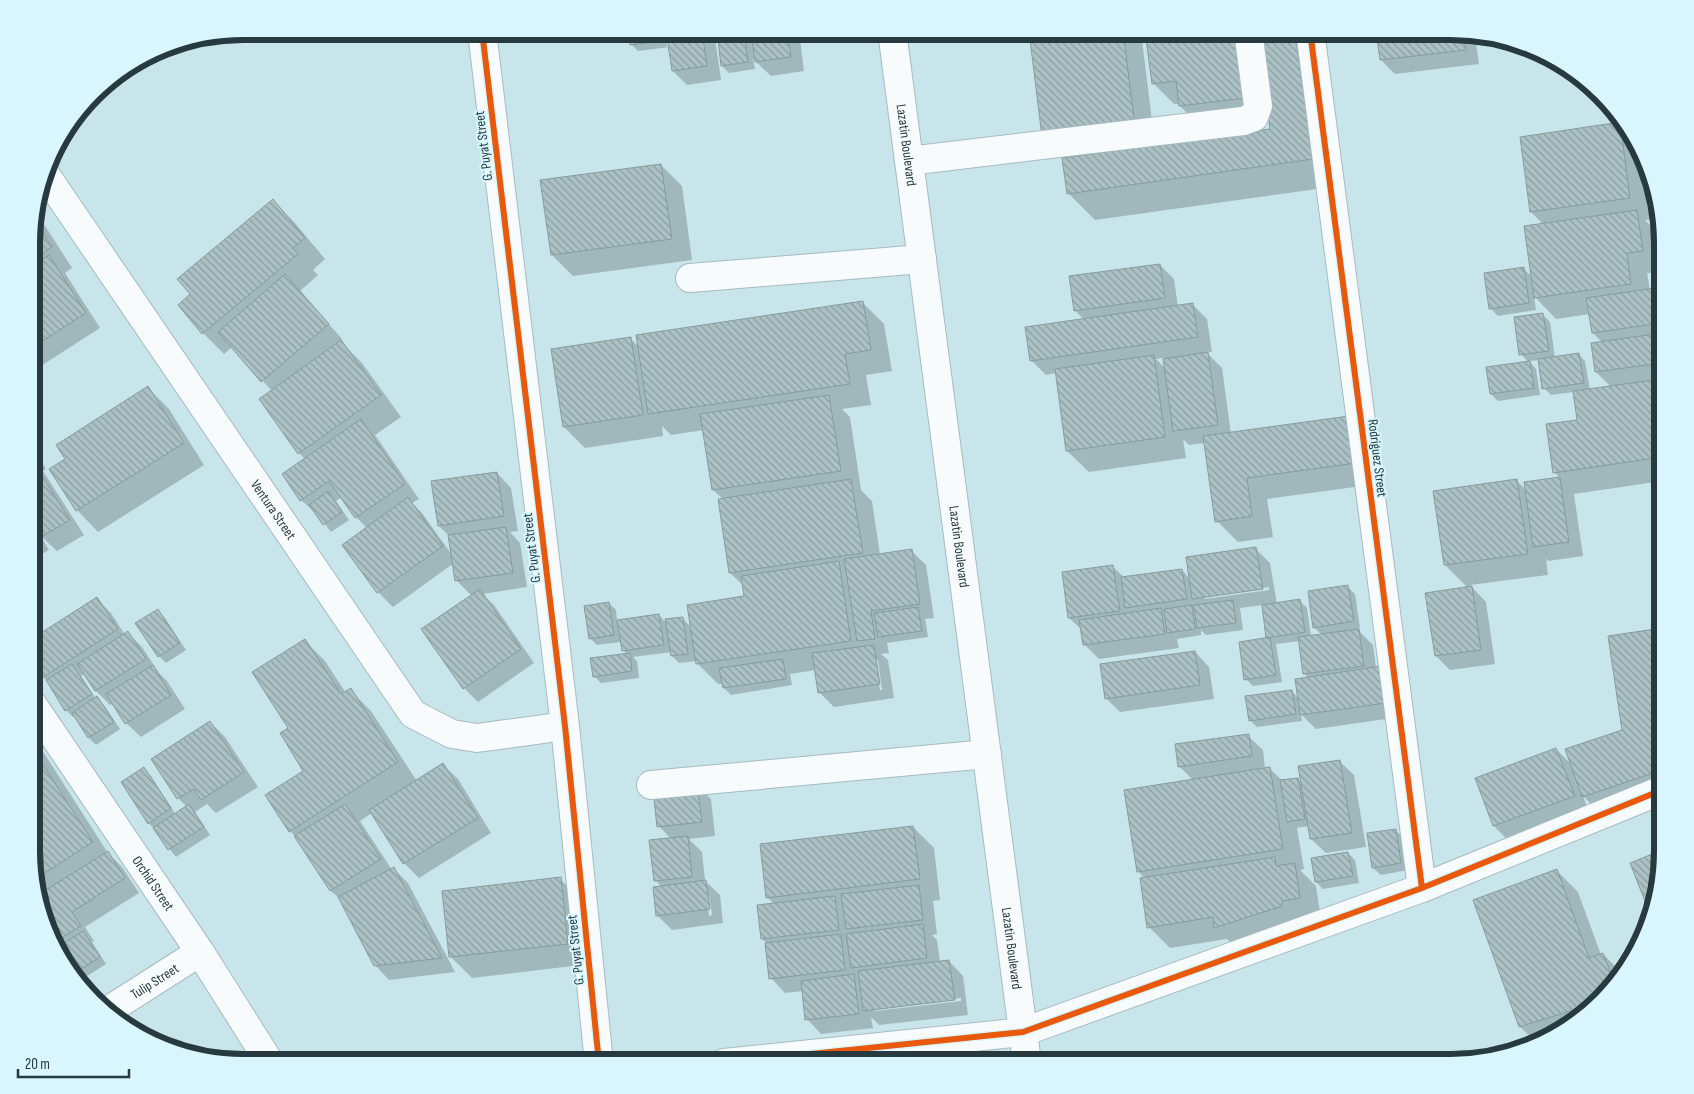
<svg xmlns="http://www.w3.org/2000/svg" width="1694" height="1094" font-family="'Sofia Sans Condensed',sans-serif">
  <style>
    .shadow { fill: #0003; fill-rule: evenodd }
    .building { fill: url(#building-back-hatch); stroke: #869c9f }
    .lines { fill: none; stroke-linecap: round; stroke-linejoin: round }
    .minor-casing { stroke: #a5bbc0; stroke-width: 30 }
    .major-casing { stroke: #a5bbc0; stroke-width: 30 }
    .minor { stroke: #f7fbfc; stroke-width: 28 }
    .major { stroke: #f7fbfc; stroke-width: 28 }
    .cycleway-casing { stroke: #d9f6fe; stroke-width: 9 }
    .cycleway { stroke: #e8590c; stroke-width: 6 }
    .labels { text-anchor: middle; stroke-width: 4; stroke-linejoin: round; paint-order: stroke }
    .street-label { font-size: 14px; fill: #263a3f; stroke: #d9f6fe }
    .rim { fill: none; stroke: #263a3f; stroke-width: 6 }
  </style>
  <defs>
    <pattern id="building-back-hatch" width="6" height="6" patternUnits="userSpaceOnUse" patternTransform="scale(1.25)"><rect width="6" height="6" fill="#abc1c4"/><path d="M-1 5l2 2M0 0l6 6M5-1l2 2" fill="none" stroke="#8b9ea1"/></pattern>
  </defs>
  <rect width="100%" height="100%" fill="#c9e5ec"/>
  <path class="shadow" d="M629,31H665L667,47H670L668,31H714L721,80L687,85L673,71L670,47L638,51L631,44Z
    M718,31H750L751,40H753L752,31H799L804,71L771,76L753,59L755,69L729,73L722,66Z
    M1030,31H1141L1155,146L1271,130L1263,76L1266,119L1201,127L1180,106V104H1174L1153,83L1147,31H1317L1339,186L1095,220L1068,193L1066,159L1043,136Z
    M1451,31L1475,35L1479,64L1395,74L1381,60Z
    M1619,124L1635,139L1644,168L1651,219L1645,220L1658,233L1662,265V272L1647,273L1650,290L1662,289V379L1653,381L1662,390V481L1574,494L1583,556L1548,561L1546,558L1548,575L1470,585L1486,602L1495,664L1450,670L1436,656L1468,588L1445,565L1516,480L1526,490L1560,478L1554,472L1578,421L1574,392L1551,395L1544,388L1540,360L1529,361L1536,369L1540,395L1498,401L1491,394L1528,362L1521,354L1543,315L1550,322L1555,358L1578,354L1585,361L1590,390L1611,387L1596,372L1592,344L1603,343L1593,333L1590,314L1556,319L1534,296L1536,310L1498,316L1490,308L1524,269L1532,277L1544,225L1531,212Z
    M661,165L682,186L692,260L573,276L552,255Z
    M273,201L294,222L325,259L313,270L318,275L300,291L342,339L340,341L362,363L401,417L375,435L419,499L412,503L422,513L452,555L449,536L439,526L433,483L497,473L511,488L518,531L510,532L520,543L527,587L482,594L494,605L534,663L478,702L464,688L472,596L457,581L454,563L393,607L378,592L344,545L367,528L356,517L342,497L336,501L349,520L331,532L317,514L301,500L305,459L299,453L272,391L232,347L224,354L203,333L192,295Z
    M35,210L72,268L65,273L100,328L33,371V215Z
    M1160,265L1174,279L1178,307L1193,305L1207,319L1212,352H1206L1222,368L1231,434L1349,417L1377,484L1267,499L1273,537L1238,542L1217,521L1205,443L1189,445L1183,439L1186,458L1089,472L1067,451L1056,373L1046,375L1031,360L1084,320L1075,310ZM1164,358L1166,369L1156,359Z
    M863,303L884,324L892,371L866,375L871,405L842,409L850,417L861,490L872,501L880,555L911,550L926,565L934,618L925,619L928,637L887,643L889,653L881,654L888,660L894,698L834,707L820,693L816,670L790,674L792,685L731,695L724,688L723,684H718L697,663L696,661L679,663L672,656V652L633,657L637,661L639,678L601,683L594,676L627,654L623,650L621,642L597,645L590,638L609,603L616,610L617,621L659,615L667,624L682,618L691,627L746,597L744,586L730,573L723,499L713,490L704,430L671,435L662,426L663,436L585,448L564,427L630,338L639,347ZM875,660H878L882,690H880Z
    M148,388L169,409L204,465L98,532L77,510L51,469L67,459Z
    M33,448L46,469L43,471L84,535L57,551L40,535L49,550L33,559Z
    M1256,549L1270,563L1277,604L1300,601L1307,608L1311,636L1322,635L1314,627L1348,587L1355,594L1360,628L1357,629L1373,645L1376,668L1400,717L1316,729L1301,714L1302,721L1257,727L1250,720L1292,691L1299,699L1309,678L1304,674L1300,641L1276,644L1282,682L1253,686L1246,679L1268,639L1263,605L1240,608L1243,630L1206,635L1201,630V635L1177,639L1179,648L1099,659L1084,644L1082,630L1069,618L1112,566L1125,578L1182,570L1190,579ZM1269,587V590L1204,599V596Z
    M97,599L111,613L125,635L128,633L142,647L159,673L167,681L185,709L141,737L126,723L114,703L110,705L96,691L85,674L81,676L96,699L97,698L104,705L120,729L96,745L89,738L75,716L73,717L66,710L50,684L43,677Z
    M158,611L165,618L186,650L166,663L159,656Z
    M1662,629V798L1604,817L1583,796L1588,810L1508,840L1494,826L1476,779L1556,749L1572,765L1623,731L1610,637Z
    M304,640L325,661L346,693L350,690L371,711L417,781L443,765L458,779L491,833L419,878L404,863L372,813L360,821L392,870L394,869L408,883L455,972L389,980L375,965L341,900L331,891L297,838L290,831L305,771L290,728Z
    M1195,652L1209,667L1214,699L1120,712L1106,698Z
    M210,722L225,737L258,787L216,813L207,804L195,812L210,835L176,857L149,823L144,769L151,776L176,815L187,807L178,798L153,759Z
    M33,736L108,853L122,867L139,893L85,927L94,941L92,942L106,964L81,980L65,959L63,960L60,957L33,879Z
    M1248,736L1263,750L1265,769H1270L1283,781L1298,779L1302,784L1339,761L1354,775L1366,847L1326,853L1311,839L1309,826L1297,828L1304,869L1300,870L1316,886L1321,919L1237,949L1227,939L1170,948L1149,927L1145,879L1138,871L1194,781L1179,766Z
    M696,785L711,799L715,836L689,839L702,852L705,881L720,895L723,923L672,930L657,915L662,887L656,881L651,841L671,839L659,826ZM707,895H709L712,915L709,916Z
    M913,827L934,848L940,900L933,901L937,934L932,935L937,940L940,962L949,961L963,976L968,1015L879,1025L871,1017L873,1028L821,1034L807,1019L803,991L785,993L771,978L768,944L762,939L774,904L767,897ZM961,998V1001L875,1011V1008Z
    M1395,830L1403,837L1408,870L1381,875L1373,868Z
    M1348,853L1355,860L1359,883L1323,889L1316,882Z
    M1557,871L1578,892L1601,955L1603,954L1622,973L1557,1035L1535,1041L1520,1027L1475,901Z
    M560,879L581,900L589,964L472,978L450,956Z"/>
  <path class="building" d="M628,31H660L661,41L630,45Z
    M666,31H702L707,66L672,71Z
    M717,31H744L748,62L721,66Z
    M751,31H787L791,57L755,62Z
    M1029,31H1123L1135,126L1042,137Z
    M1145,31H1237L1246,98L1179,106L1176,81L1152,84Z
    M1256,31H1295L1313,159L1067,194L1062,158L1270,129Z
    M1376,31H1451L1463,33L1466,50L1380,60Z
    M1620,122L1630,198L1530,212L1520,137Z
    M661,164L672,239L551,255L540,180Z
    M273,199L305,238L293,248L298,254L202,334L178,305L190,294L177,279Z
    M1637,210L1643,251L1627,253L1631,284L1534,298L1524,226Z
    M33,218L52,247L33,259Z
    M49,255L86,313L33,347V265Z
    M1160,264L1165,298L1074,311L1069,276Z
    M1524,267L1529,303L1489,309L1484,273Z
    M285,274L329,324L261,382L218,332Z
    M1662,287V323L1592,333L1586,298Z
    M863,301L871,350L845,354L850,384L648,414L636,335Z
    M1193,303L1198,337L1030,361L1025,327Z
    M1543,313L1549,351L1519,355L1514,317Z
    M1662,333V363L1595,372L1591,343Z
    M631,337L643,415L563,427L551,349Z
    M341,340L381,395L298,454L259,399Z
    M1208,352L1218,425L1173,431L1163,359Z
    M1579,353L1584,383L1542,389L1538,359Z
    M1154,355L1165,437L1066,451L1055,369Z
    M1530,361L1534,388L1490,394L1486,367Z
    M1654,380L1657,409L1662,408V457L1553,473L1546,424L1577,420L1573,391Z
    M148,386L184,443L76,511L49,469L65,459L56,445Z
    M829,395L841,471L712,490L700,414Z
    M1349,416L1356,463L1247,478L1252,516L1215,522L1203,436Z
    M361,419L405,484L355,518L329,481L300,501L282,474Z
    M33,462L70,520L41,537L33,524Z
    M497,472L504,516L438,526L431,481Z
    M1560,477L1569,542L1533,547L1524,482Z
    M851,479L863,553L729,573L718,499Z
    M1517,479L1528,554L1444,565L1433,491Z
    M328,491L342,512L323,525L309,505Z
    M408,497L443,546L377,593L342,545Z
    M506,527L513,573L455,581L448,535Z
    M1256,547L1263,589L1192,599L1186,557Z
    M912,549L920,604L871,611L875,639L857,641L844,559Z
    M839,561L851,641L696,664L687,605L744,596L741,576Z
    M1113,565L1120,611L1068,618L1062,572Z
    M1182,569L1187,599L1125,608L1121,577Z
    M1348,585L1354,621L1313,628L1308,591Z
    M1472,586L1481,650L1435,656L1425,593Z
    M480,589L521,649L463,689L421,629Z
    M97,597L118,629L42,678L33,665V638Z
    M1300,599L1305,632L1266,638L1262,605Z
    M1233,600L1236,623L1197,628L1194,605Z
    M609,602L614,635L589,639L584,606Z
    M1192,605L1195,629L1167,633L1164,609Z
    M918,607L922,631L878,637L874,613Z
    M1161,608L1165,634L1083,645L1079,620Z
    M158,609L180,643L158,657L135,623Z
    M659,614L664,645L622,651L617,620Z
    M683,617L688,654L671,656L665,619Z
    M1662,628V770L1582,797L1565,749L1622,730L1608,636Z
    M1359,629L1364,666L1303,674L1298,637Z
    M128,631L146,659L95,691L77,664Z
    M1270,637L1276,675L1244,680L1239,642Z
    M305,639L341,694L351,688L398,762L289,832L265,795L303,771L280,733L288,728L252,672Z
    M874,645L880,684L818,693L812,653Z
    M1195,651L1200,685L1105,699L1100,664Z
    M630,653L632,671L593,677L590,658Z
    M783,659L786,679L723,688L719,668Z
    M72,664L92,694L65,711L46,680Z
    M153,665L171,695L125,724L106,694Z
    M1381,666L1386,703L1300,715L1295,679Z
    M1292,690L1296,714L1249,721L1245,696Z
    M97,696L114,722L88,738L72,713Z
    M210,721L244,772L201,800L194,789L177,799L151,759Z
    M1249,734L1252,756L1178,767L1175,744Z
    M1556,748L1575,796L1493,826L1475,778Z
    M33,749L93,842L34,880L33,879Z
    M1340,760L1352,833L1310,839L1298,766Z
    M443,763L478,818L403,864L369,810Z
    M144,767L171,808L148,824L121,782Z
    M1270,767L1283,849L1137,872L1124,790Z
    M1298,778L1305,819L1287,822L1280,780Z
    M697,783L702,822L657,827L653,789Z
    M189,804L204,827L168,850L153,828Z
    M345,804L381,859L330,891L294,836Z
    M913,826L920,879L766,898L760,844Z
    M1396,829L1401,863L1372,868L1367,833Z
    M688,836L692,877L654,881L649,840Z
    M1662,850V865L1652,919L1630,863Z
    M108,851L125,878L72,912L81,926L55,942L38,895Z
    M1348,852L1353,876L1315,882L1311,858Z
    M1275,857L1276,866L1295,863L1300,898L1282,901V906L1214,928L1213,917L1147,928L1140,878Z
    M394,867L442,958L374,966L338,897Z
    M1557,869L1589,958L1603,953L1614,981L1600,986L1602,992L1589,1005L1519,1027L1473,900Z
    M561,877L568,944L449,957L442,891Z
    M706,880L710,909L656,916L653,887Z
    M919,885L923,920L846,929L841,894Z
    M835,896L839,930L761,939L757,905Z
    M923,924L927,958L851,968L846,934Z
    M83,931L100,957L75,973L67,965L57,948Z
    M841,934L845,970L769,979L765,943Z
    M949,960L955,1000L863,1011L858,971Z
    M854,974L859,1014L805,1020L801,981Z"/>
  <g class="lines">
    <defs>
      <g id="minor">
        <path d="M482,31L565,726L599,1063"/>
        <path d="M1310,31L1422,888"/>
        <path d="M909,161L1243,121L1254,117L1258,106L1248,31"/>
        <path id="s1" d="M45,174L413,714L452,734L477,738L565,726"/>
        <path d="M690,278L922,259"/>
        <path id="s2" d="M33,705L200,952L270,1063"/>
        <path d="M651,785L987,754"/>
        <path id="s3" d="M109,1010L200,952"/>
        <path d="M724,1063L1023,1032L1422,888L1662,790"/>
      </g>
      <g id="major">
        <path id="s4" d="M892,31L1027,1062"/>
      </g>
    </defs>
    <use href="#minor" class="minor-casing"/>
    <use href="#major" class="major-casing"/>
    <use href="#minor" class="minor"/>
    <use href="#major" class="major"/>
    <defs>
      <path id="cycleway" d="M482,31L565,726L599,1063
        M1310,31L1422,888
        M724,1063L1023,1032L1422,888L1662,790"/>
    </defs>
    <use href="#cycleway" class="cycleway-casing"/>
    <use href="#cycleway" class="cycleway"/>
  </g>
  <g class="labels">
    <g class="street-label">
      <text dy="5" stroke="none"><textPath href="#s4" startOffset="115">Lazatin Boulevard</textPath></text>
      <text transform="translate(483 146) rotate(-97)" y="5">G. Puyat Street</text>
      <text transform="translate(1378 458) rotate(83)" y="5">Rodriguez Street</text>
      <text dy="5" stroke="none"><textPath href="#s1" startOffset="406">Ventura Street</textPath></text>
      <text dy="5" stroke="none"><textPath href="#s4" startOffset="520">Lazatin Boulevard</textPath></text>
      <text transform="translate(531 548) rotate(-97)" y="5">G. Puyat Street</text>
      <text dy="5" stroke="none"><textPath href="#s2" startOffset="215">Orchid Street</textPath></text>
      <text dy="5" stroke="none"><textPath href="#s4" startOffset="925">Lazatin Boulevard</textPath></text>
      <text transform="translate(575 950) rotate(-96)" y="5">G. Puyat Street</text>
      <text dy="5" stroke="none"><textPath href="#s3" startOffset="54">Tulip Street</textPath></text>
    </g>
  </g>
  <path d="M0 0H1694V1094H0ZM243 40H1451A203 203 0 0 1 1654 243V851A203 203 0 0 1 1451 1054H243A203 203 0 0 1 40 851V243A203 203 0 0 1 243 40Z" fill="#d9f6fe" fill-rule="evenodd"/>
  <path class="rim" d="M243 40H1451A203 203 0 0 1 1654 243V851A203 203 0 0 1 1451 1054H243A203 203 0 0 1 40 851V243A203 203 0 0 1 243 40Z"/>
  <path d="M18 1069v8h111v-8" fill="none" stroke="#263a3f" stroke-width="2.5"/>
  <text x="25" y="1069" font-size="15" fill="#263a3f" stroke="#d9f6fe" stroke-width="4" paint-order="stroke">20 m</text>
</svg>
